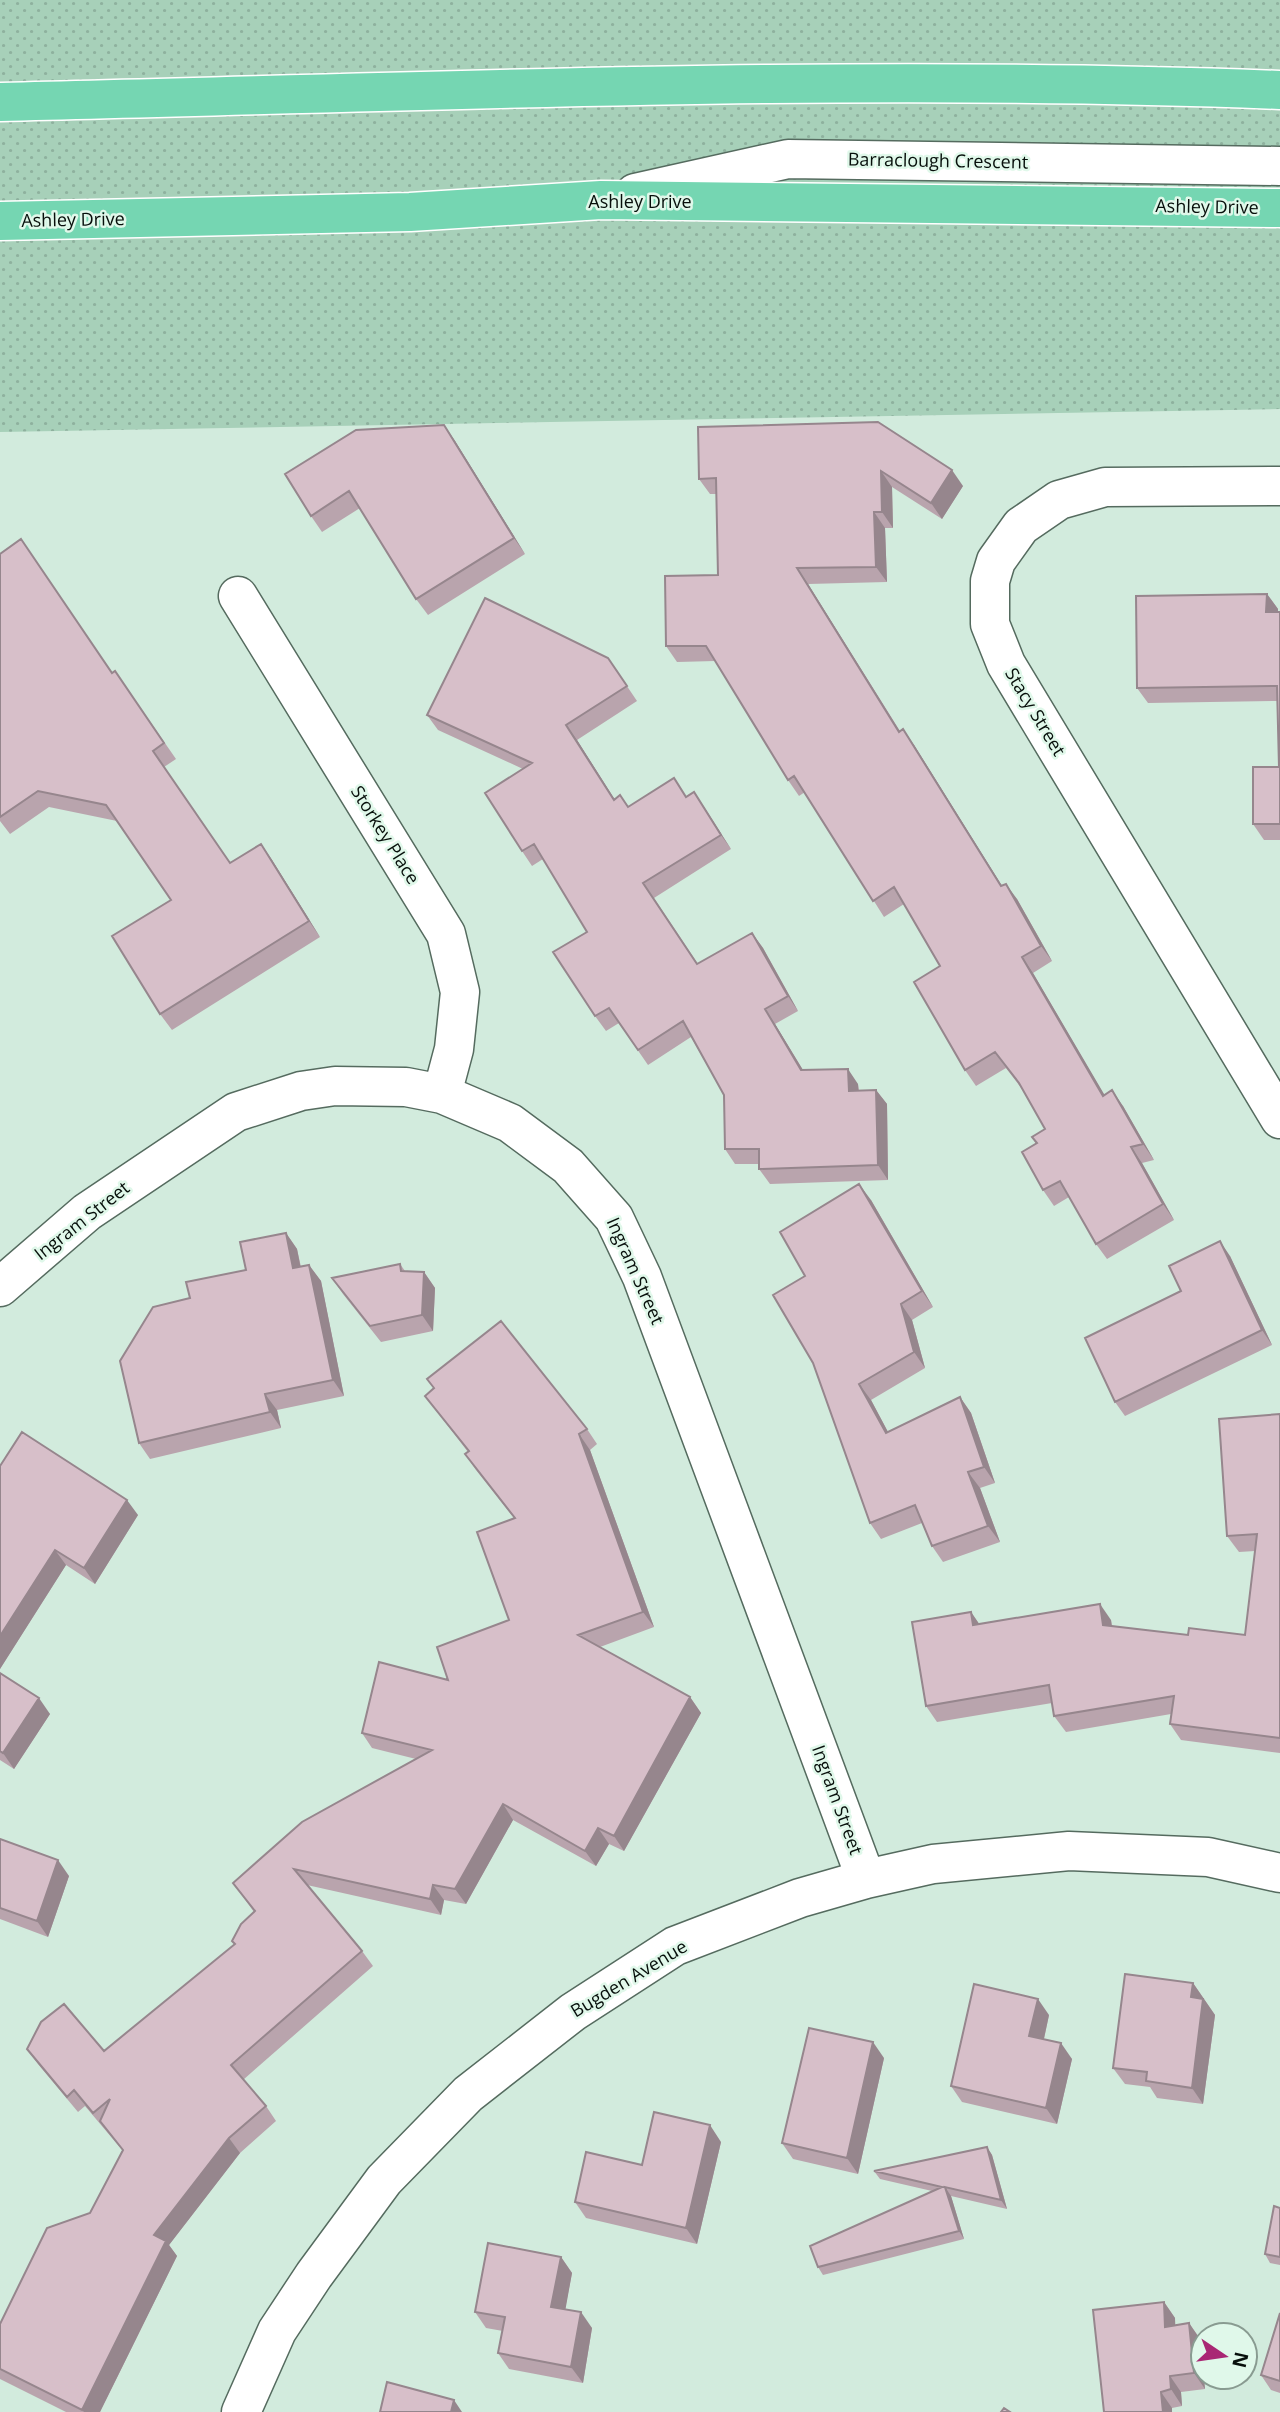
<svg xmlns="http://www.w3.org/2000/svg" width="1280" height="2412" font-family="'Open Sans',sans-serif">
  <style>
    .park { fill: url(#park-dots) }
    .lines { fill: none; stroke-linecap: round; stroke-linejoin: round }
    .minor-casing { stroke: #556b5f; stroke-width: 41 }
    .major-casing { stroke: #fff; stroke-width: 41 }
    .minor { stroke: #fff; stroke-width: 38 }
    .major { stroke: #75d6b2; stroke-width: 38 }
    .wall { fill: #b9a4ad }
    .shaded-wall { fill: #96868d }
    .building { fill: #d7bfc9; stroke: #96868d; stroke-width: 2 }
    .labels { text-anchor: middle; stroke-width: 5; stroke-linejoin: round; paint-order: stroke }
    .street-label { font-size: 18px; fill: #070f0b; stroke: #e0f8ea }
  </style>
  <defs>
    <pattern id="park-dots" width="8" height="8" patternUnits="userSpaceOnUse" patternTransform="scale(1.75)"><rect width="8" height="8" fill="#a7d0b9"/><path d="M2 2h.1M6 6h.1" fill="none" stroke="#8eb19e" stroke-width="1.8" stroke-linecap="round"/></pattern>
  </defs>
  <rect width="100%" height="100%" fill="#d2ebdd"/>
  <path class="park" d="M0,0H1280V409L0,432Z"/>
  <g class="lines">
    <defs>
      <path id="minor" d="M635,193L788,159L1280,166
        M1280,486L1105,487L1059,500L1021,526L996,561L990,581V624L1006,664L1280,1119
        M238,596L446,934L460,992L454,1049L442,1094
        M0,1287L87,1212L236,1112L301,1091L335,1086L406,1087L442,1094L510,1123L568,1166L614,1218L642,1277L866,1879
        M241,2412L277,2331L314,2275L384,2180L468,2094L573,2012L675,1946L800,1898L866,1879L933,1864L1069,1851L1208,1857L1280,1873"/>
      <path id="major" d="M0,102C426,92 854,73 1280,90
        M0,221L410,212L601,200L1280,208"/>
    </defs>
    <use href="#minor" class="minor-casing"/>
    <use href="#major" class="major-casing"/>
    <use href="#minor" class="minor"/>
    <use href="#major" class="major"/>
  </g>
  <path class="wall" d="M444,425L455,441L525,554L428,615L416,599L360,508L322,532L311,516Z
    M698,427L963,486L942,519L892,487L893,528H885L887,582L808,584L900,731L914,745L1002,886L1017,899L1052,961L1033,973L1104,1095L1123,1106L1154,1160L1142,1163L1174,1220L1107,1259L1096,1244L1069,1197L1054,1206L1043,1190L1036,1144L1032,1137L1045,1129L1022,1089L1006,1068L976,1086L965,1070L940,966L904,904L884,917L805,792L799,796L788,780L715,661L677,662L666,646L718,575L716,494H710L699,479Z
    M0,554L112,673L115,671L176,759L164,767L230,863L261,844L272,860L320,937L172,1030L160,1014L171,900L117,821L49,807L10,834L0,821Z
    M1267,594L1278,609V612H1280V840H1264L1253,824L1279,767L1277,701L1148,703L1137,688Z
    M608,658L637,701L577,740L614,799L620,795L629,807L687,797L704,807L731,849L654,898L698,964L752,933L763,948L798,1011L775,1024L803,1070L858,1084L859,1090H876L887,1104L888,1180L770,1184L759,1169V1164H735L725,1149L724,1095L691,1037L648,1065L619,1023L606,1031L595,1016L587,932L543,859L532,866L522,851L523,769L438,730L427,715Z
    M871,1200L933,1307L912,1320L925,1368L871,1400L888,1432L960,1397L971,1413L995,1483L980,1488L1000,1542L943,1562L932,1546L922,1523L881,1539L870,1523L813,1363L805,1276Z
    M286,1233L297,1249L301,1267L309,1265L321,1281L344,1396L277,1410L281,1428L150,1459L139,1443L190,1298L246,1270Z
    M1230,1256L1272,1345L1125,1416L1115,1402L1181,1291Z
    M400,1264L405,1271L424,1272L435,1288L433,1331L381,1342L343,1294L332,1278Z
    M425,1396L587,1429L597,1444L590,1450L654,1627L600,1647L690,1697L701,1713L624,1851L609,1844L596,1866L513,1820L466,1904L444,1900L441,1915L307,1885L362,1951L373,1966L243,2080L266,2106L276,2121L240,2153L169,2245L177,2256L100,2412H66L0,2379V2324L90,2213L123,2151L85,2106L78,2112L38,2064L27,2049L104,2051L235,1945L232,1941L254,1912L233,1883L416,1759L372,1748L362,1733L448,1680L509,1620L514,1518L476,1470L465,1454L468,1452Z
    M1280,1414V1753L1181,1740L1170,1724L1171,1714L1066,1732L1054,1716L1052,1703L937,1722L926,1706L971,1612L979,1624L1111,1620L1112,1627L1188,1635H1245L1255,1551L1239,1552L1227,1536Z
    M0,1466L138,1515L95,1584L66,1565L0,1669Z
    M0,1673L50,1714L14,1769L0,1760Z
    M0,1839L69,1876L48,1937L0,1919Z
    M1193,1983L1215,2015L1203,2104L1157,2098L1150,2087L1125,2084L1113,2068Z
    M1049,2015L1044,2039L1072,2059L1057,2124L962,2102L951,2086Z
    M884,2058L858,2174L793,2159L782,2143Z
    M721,2142L697,2244L586,2218L575,2202L642,2165Z
    M987,2147L992,2155L1007,2209L951,2196L964,2239L823,2275L818,2267L932,2191L880,2179L874,2171Z
    M1280,2208V2265L1270,2263L1265,2254Z
    M561,2257L572,2273L565,2309L592,2328L583,2383L509,2369L498,2353L503,2331L486,2328L475,2312Z
    M1164,2302L1175,2318V2325L1189,2323L1200,2339L1205,2389L1181,2392L1182,2406L1172,2408L1104,2412Z
    M1280,2313V2393L1271,2390L1261,2375Z"/>
  <path class="shaded-wall" d="M444,425L455,441L525,554L514,538Z
    M952,470L963,486L942,519L931,503Z
    M881,471L892,487L893,528L882,512Z
    M874,512L885,528L887,582L876,567Z
    M797,568L808,584L910,748L899,732Z
    M1267,594L1278,609L1277,627L1266,612Z
    M566,725L577,740L624,814L614,800Z
    M903,729L914,745L1012,902L1001,886Z
    M694,792L704,807L731,849L721,835Z
    M261,844L272,860L320,937L309,921Z
    M1006,884L1017,899L1052,961L1041,946Z
    M752,933L763,948L798,1011L788,996Z
    M1022,957L1033,973L1114,1111L1103,1096Z
    M765,1009L775,1024L812,1085L801,1070Z
    M848,1069L858,1084L859,1105L849,1091Z
    M876,1090L887,1104L888,1180L878,1165Z
    M1112,1090L1123,1106L1154,1160L1143,1144Z
    M1131,1147L1142,1163L1174,1220L1163,1204Z
    M859,1184L871,1200L933,1307L922,1291Z
    M286,1233L297,1249L304,1285L293,1268Z
    M1220,1241L1230,1256L1272,1345L1262,1330Z
    M309,1265L321,1281L344,1396L333,1380Z
    M424,1272L435,1288L433,1331L422,1315Z
    M901,1304L912,1320L925,1368L914,1352Z
    M859,1384L871,1400L897,1449L886,1433Z
    M265,1394L277,1410L281,1428L270,1412Z
    M960,1397L971,1413L995,1483L984,1467Z
    M579,1434L590,1450L654,1627L643,1612Z
    M968,1472L980,1488L1000,1542L988,1526Z
    M127,1500L138,1515L95,1584L84,1568Z
    M55,1550L66,1565L0,1669V1636Z
    M1100,1604L1111,1620L1114,1642L1103,1625Z
    M971,1612L982,1628L973,1625Z
    M690,1697L701,1713L624,1851L614,1836Z
    M39,1698L50,1714L14,1769L3,1753Z
    M503,1804L513,1820L466,1904L455,1889Z
    M598,1828L609,1844L596,1866L585,1851Z
    M58,1860L69,1876L48,1937L37,1921Z
    M433,1885L444,1900L441,1915L430,1899Z
    M1193,1983L1215,2015L1203,2104L1192,2088L1191,1997Z
    M1038,1999L1049,2015L1041,2052L1029,2036Z
    M873,2042L884,2058L858,2174L847,2158Z
    M1061,2043L1072,2059L1057,2124L1046,2108Z
    M710,2125L721,2142L697,2244L686,2228Z
    M229,2138L240,2153L169,2245L177,2256L100,2412H84L82,2410L154,2235Z
    M987,2147L992,2155L1007,2209L1001,2200Z
    M945,2187L951,2196L964,2239L959,2231Z
    M561,2257L572,2273L563,2323L551,2307Z
    M1164,2302L1175,2318L1176,2343L1165,2327Z
    M581,2312L592,2328L583,2383L571,2367Z
    M1189,2323L1200,2339L1205,2389L1194,2373Z
    M1170,2376L1181,2392L1182,2406L1171,2389Z
    M1161,2392L1172,2408V2412H1163Z
    M454,2400L462,2412H451Z"/>
  <path class="building" d="M878,422L952,470L931,503L881,471L882,512H874L876,567L797,568L899,732L903,729L1001,886L1006,884L1041,946L1022,957L1103,1096L1112,1090L1143,1144L1131,1147L1163,1204L1096,1244L1060,1181L1043,1190L1022,1152L1037,1143L1032,1137L1045,1129L1019,1083L995,1052L965,1070L914,982L940,966L894,887L873,901L794,776L788,780L706,646H666L665,576L718,575L716,478L699,479L698,427Z
    M444,425L514,538L416,599L349,491L311,516L285,474L356,430Z
    M21,539L112,673L115,671L164,743L153,751L230,863L261,844L309,921L160,1014L112,936L171,900L106,805L38,791L0,817V554Z
    M1267,594L1266,612H1280V824H1253V767H1279L1277,686L1137,688L1136,596Z
    M485,598L608,658L627,686L566,725L614,800L620,795L628,807L674,778L686,797L694,792L721,835L643,883L697,964L752,933L788,996L765,1009L801,1070L848,1069L849,1091L876,1090L878,1165L759,1169V1149H725L724,1095L683,1021L638,1050L609,1008L595,1016L553,952L587,932L534,844L522,851L485,793L532,763L427,715Z
    M859,1184L922,1291L901,1304L914,1352L859,1384L886,1433L960,1397L984,1467L968,1472L988,1526L932,1546L915,1505L870,1523L813,1363L773,1295L805,1276L780,1232Z
    M286,1233L293,1268L309,1265L333,1380L265,1394L270,1412L139,1443L120,1361L153,1307L190,1298L186,1282L246,1270L240,1242Z
    M1220,1241L1262,1330L1115,1402L1085,1338L1181,1291L1169,1266Z
    M400,1264L401,1271L424,1272L422,1315L370,1326L332,1278Z
    M501,1321L587,1429L579,1434L643,1612L578,1635L690,1697L614,1836L598,1828L585,1851L503,1804L455,1889L433,1885L430,1899L294,1869L362,1951L231,2065L266,2106L229,2138L154,2235L166,2241L82,2410L0,2369V2324L47,2228L90,2213L123,2150L100,2121L110,2099L93,2113L74,2090L67,2097L27,2049L41,2022L64,2004L104,2051L235,1944L232,1941L241,1924L255,1911L233,1883L302,1822L432,1750L362,1733L379,1662L448,1680L437,1647L509,1620L477,1532L515,1518L465,1454L469,1451L425,1396L434,1388L427,1379Z
    M1280,1414V1738L1170,1724L1174,1696L1054,1716L1049,1685L926,1706L912,1622L971,1612L973,1625L1100,1604L1103,1625L1188,1635L1189,1628L1245,1635L1257,1534L1227,1536L1219,1419Z
    M22,1432L127,1500L84,1568L55,1550L0,1636V1466Z
    M0,1673L39,1698L3,1753L0,1751Z
    M0,1839L58,1860L37,1921L0,1908Z
    M1125,1974L1193,1983L1191,1997L1203,1999L1192,2088L1146,2081L1147,2072L1113,2068Z
    M974,1984L1038,1999L1029,2036L1061,2043L1046,2108L951,2086Z
    M809,2028L873,2042L847,2158L782,2143Z
    M654,2112L710,2125L686,2228L575,2202L586,2152L642,2165Z
    M987,2147L1001,2200L945,2187L959,2231L818,2267L810,2246L942,2187L874,2171Z
    M1274,2206L1280,2208V2257L1265,2254Z
    M488,2243L561,2257L551,2307L581,2312L571,2367L498,2353L505,2317L475,2312Z
    M1164,2302L1165,2327L1189,2323L1194,2373L1170,2376L1171,2389L1161,2392L1163,2412H1104L1093,2310Z
    M1280,2313V2381L1261,2375Z
    M387,2382L454,2400L451,2412H380Z
    M1004,2408L1010,2412H1001Z"/>
  <g class="labels">
    <g class="street-label">
      <text transform="translate(938 161) rotate(1)" y="6">Barraclough Crescent</text>
      <text x="640" y="208">Ashley Drive</text>
      <text transform="translate(1207 207) rotate(1)" y="6">Ashley Drive</text>
      <text transform="translate(73 220) rotate(-1)" y="6">Ashley Drive</text>
      <text transform="translate(1035 712) rotate(59)" y="6">Stacy Street</text>
      <text transform="translate(385 835) rotate(58)" y="6">Storkey Place</text>
      <text transform="translate(82 1221) rotate(-38)" y="6">Ingram Street</text>
      <text transform="translate(635 1271) rotate(66)" y="6">Ingram Street</text>
      <text transform="translate(837 1800) rotate(70)" y="6">Ingram Street</text>
      <text transform="translate(629 1979) rotate(-31)" y="6">Bugden Avenue</text>
    </g>
  </g>
  <g transform="translate(1224 2356) rotate(103)"><circle r="33" fill="#e0f8ea" stroke="#899b91" stroke-width="2"/>
  <path d="M0-5L12 26L0 18L-12 26Z" fill="#a92774"/>
  <text y="-10" font-size="19" font-weight="bold" text-anchor="middle" fill="#070f0b">N</text>
  </g>
</svg>
